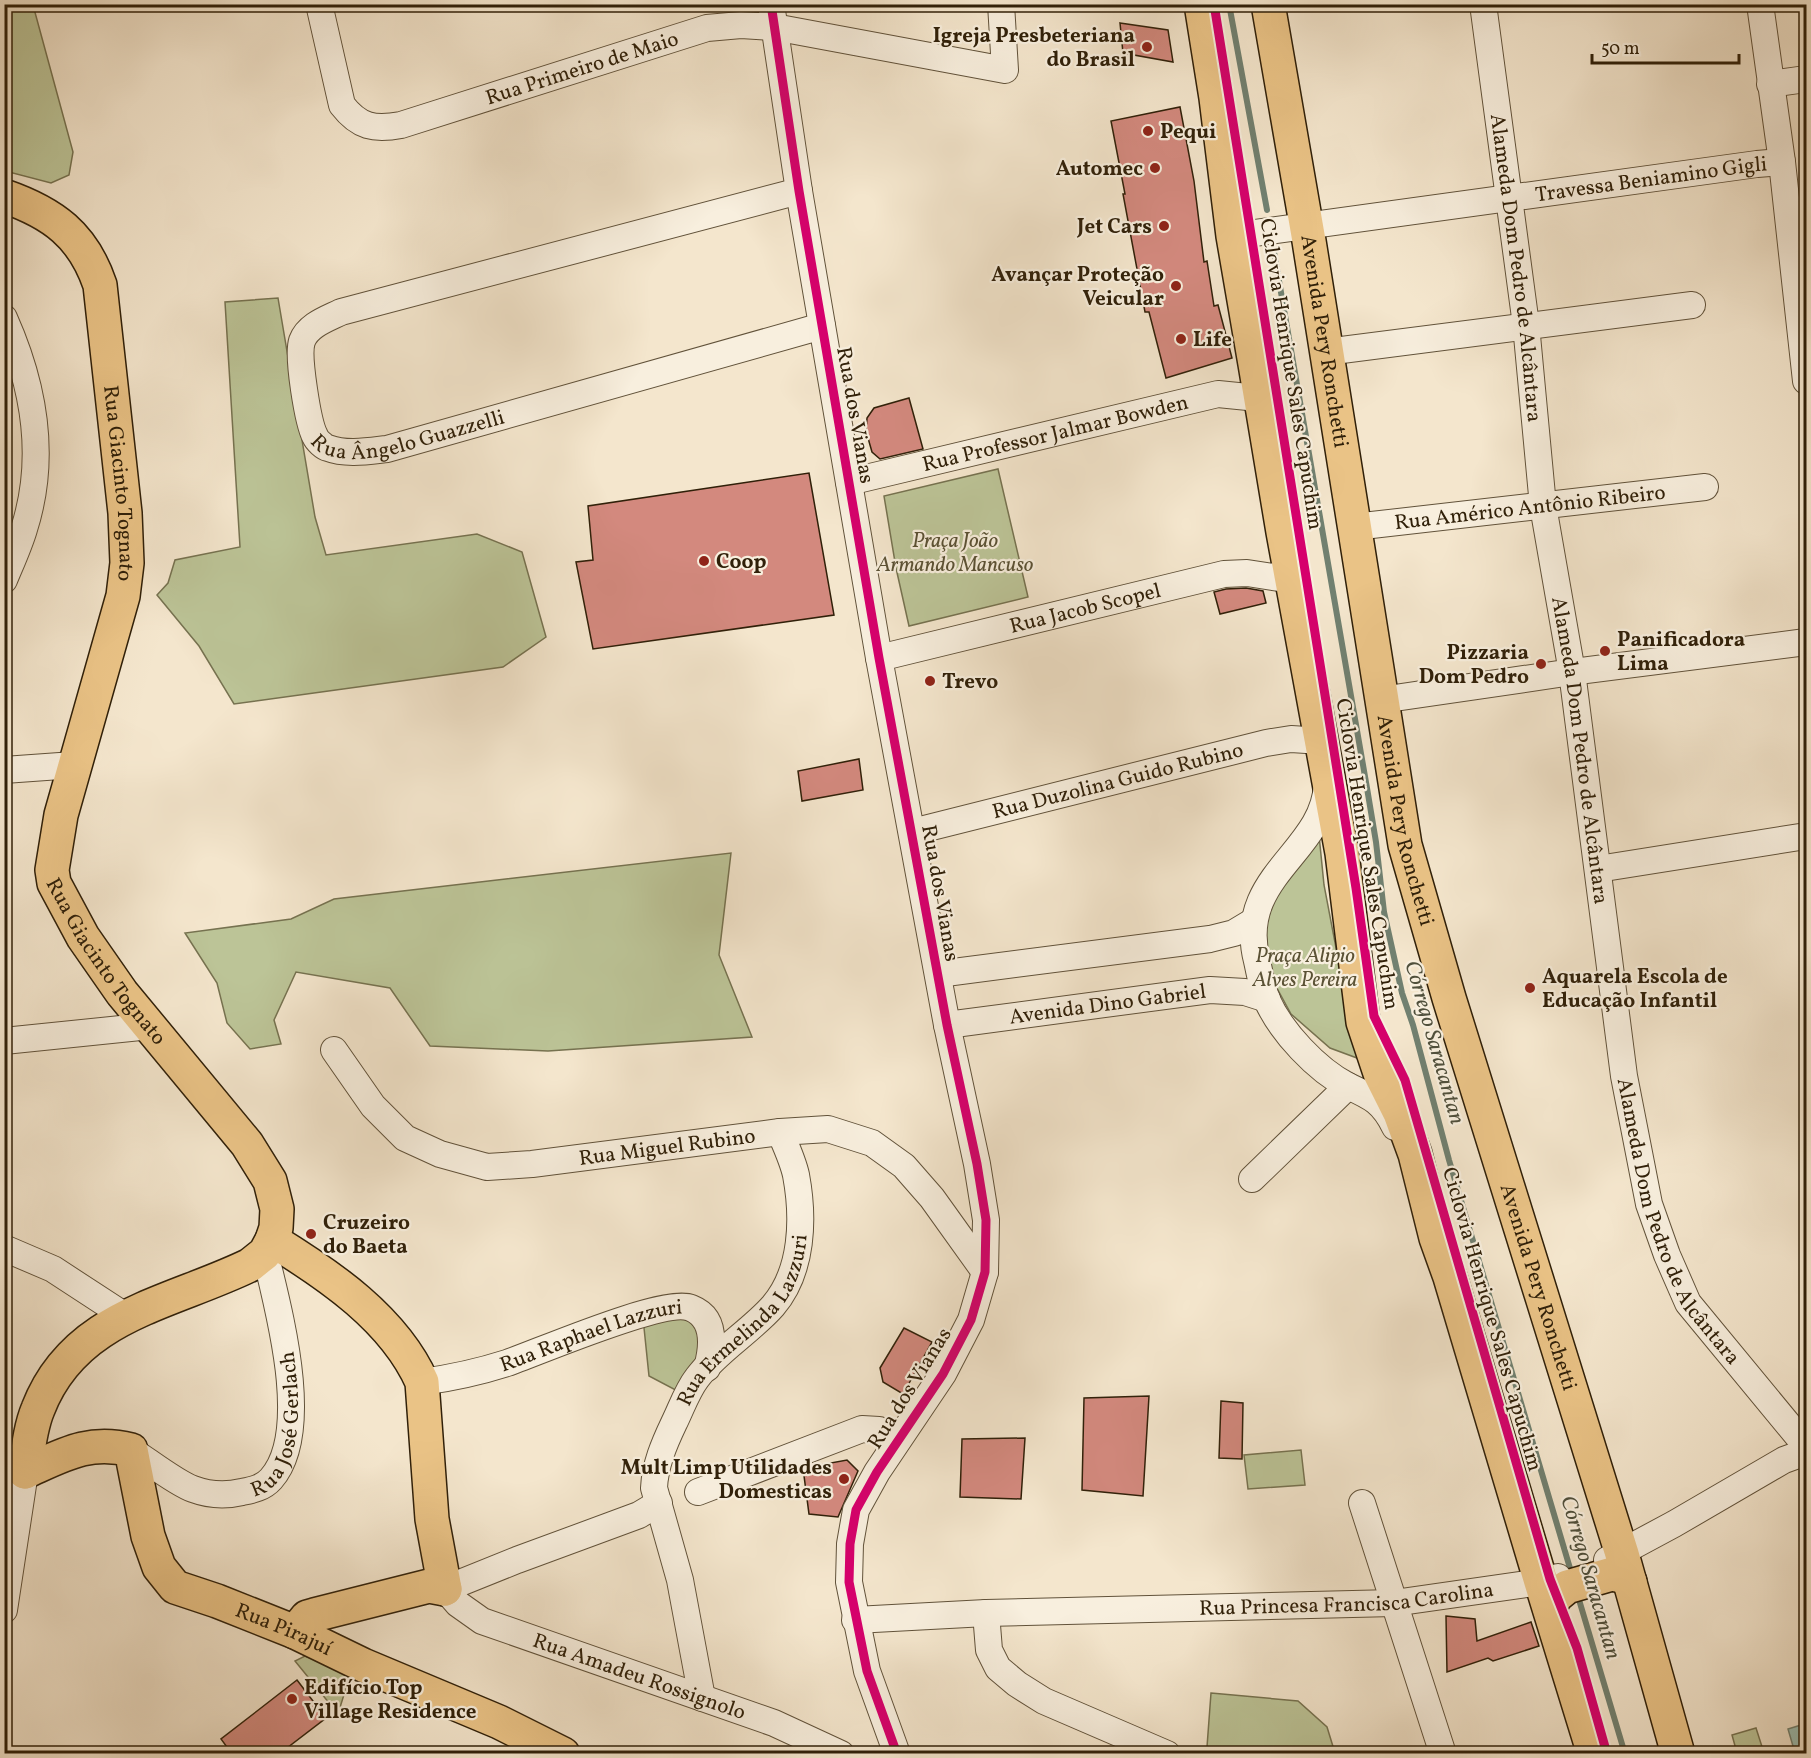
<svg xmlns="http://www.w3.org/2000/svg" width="1811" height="1758" font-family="Vollkorn,serif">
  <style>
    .green { fill: #bcc497; stroke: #767250; stroke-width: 1.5 }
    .water { fill: #9cc0b4; stroke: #718070; stroke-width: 1.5 }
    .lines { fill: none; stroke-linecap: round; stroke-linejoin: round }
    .stream { stroke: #718070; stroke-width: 6 }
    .building { fill: #d3897e; stroke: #302009; stroke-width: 1.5 }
    .minor-casing { stroke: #61523a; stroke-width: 28 }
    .major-casing { stroke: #302009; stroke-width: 36 }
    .minor { stroke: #f8efde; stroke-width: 26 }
    .major { stroke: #eac386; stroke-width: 33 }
    .cycleway-casing { stroke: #f8efde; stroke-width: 13 }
    .cycleway { stroke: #d6006c; stroke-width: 9 }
    .poi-dot { fill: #8f2418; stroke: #f8efde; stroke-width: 2 }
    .labels { text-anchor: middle; stroke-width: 4.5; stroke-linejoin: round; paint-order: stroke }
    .poi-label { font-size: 21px; font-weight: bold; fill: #302009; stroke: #f8efde; text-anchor: start }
    .street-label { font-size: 21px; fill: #302009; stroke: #f8efde }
    .park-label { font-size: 21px; font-style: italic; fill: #5a5134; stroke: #f8efde }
    .water-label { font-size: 22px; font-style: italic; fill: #50503c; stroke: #f8efde }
  </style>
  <rect width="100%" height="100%" fill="#f4e6cd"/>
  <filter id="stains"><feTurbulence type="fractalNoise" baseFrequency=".00333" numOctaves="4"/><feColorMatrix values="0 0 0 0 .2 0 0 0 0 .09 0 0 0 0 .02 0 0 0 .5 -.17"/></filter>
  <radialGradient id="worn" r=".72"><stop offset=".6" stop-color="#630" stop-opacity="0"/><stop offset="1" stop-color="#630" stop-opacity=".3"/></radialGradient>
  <path class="green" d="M4,5H33L73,152L69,175L51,183L5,171Z
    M278,298L315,517L326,555L477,534L522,552L546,637L503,667L234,704L199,646L157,595L168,583L175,560L240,547L225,302Z
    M998,469L1028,597L909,626L896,568L884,496Z
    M1319,835L1324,885L1357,1058L1330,1048L1291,1014L1272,979L1265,929L1281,873Z
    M731,853L719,955L752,1037L548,1051L430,1046L390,988L296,972L274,1020L281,1044L250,1049L227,1023L217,983L185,933L291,919L334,899Z
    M685,1313L705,1342L685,1395L649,1376L643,1318Z
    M1301,1450L1305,1485L1248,1489L1244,1455Z
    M305,1656L351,1672L338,1714L295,1661Z
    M1211,1693L1298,1701L1327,1727L1335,1753H1215L1207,1747Z
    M1756,1728L1764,1753H1737L1732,1735Z"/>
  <path class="water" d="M1801,1725L1806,1741V1753H1795L1788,1729Z"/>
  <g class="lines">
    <path class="stream" d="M1229,4L1267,210
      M1274,252L1367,788L1376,842L1384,912L1402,993L1413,1025L1449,1160L1572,1575
      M1577,1593L1625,1754"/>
  </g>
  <path class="building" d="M1120,23L1168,30L1173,62L1123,53Z
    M1180,107L1194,181L1204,262L1207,261L1214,306L1218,305L1232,358L1166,378L1149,312H1145L1123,194H1125L1111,121Z
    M909,398L923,449L880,459L872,452L866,431L867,418L874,408Z
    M809,473L834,615L593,649L576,562L593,560L588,506Z
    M1246,588L1263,591L1266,603L1220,614L1214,592L1226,589Z
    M859,759L863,790L802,801L798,771Z
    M904,1328L932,1342L903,1394L883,1382L880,1368Z
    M1149,1396L1143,1496L1082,1490L1084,1398Z
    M1221,1401L1243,1403L1242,1459L1219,1458Z
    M1025,1438L1021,1499L960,1497L962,1439Z
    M847,1460L858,1471L838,1517L809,1514L803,1468Z
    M1446,1616L1475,1619L1477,1641L1531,1622L1539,1646L1493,1661L1488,1658L1447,1672Z
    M297,1680L326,1718L279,1754H232L221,1739Z"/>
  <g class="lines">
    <defs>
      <g id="minor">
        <path id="s1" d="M319,4L342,105C359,127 374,130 401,125L707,28L741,25L774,27L1005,70L1001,4"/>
        <path d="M771,4L799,191L879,658L947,1025L977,1164L986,1220L985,1272L971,1320L943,1374L877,1472L856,1510L850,1544L849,1582L867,1671L897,1754"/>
        <path id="s2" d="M1483,4L1526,325L1543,506L1572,672L1624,1076L1649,1204L1667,1255L1688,1303L1806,1446"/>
        <path d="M1760,4L1782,162L1806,381"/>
        <path d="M1770,84L1806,79"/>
        <path id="s3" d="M799,191L341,312C327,319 308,325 302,341C297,356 308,423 315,436C317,441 324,447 328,448C346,455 369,451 387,449L822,326"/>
        <path id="s4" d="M1233,236L1757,164L1782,162"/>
        <path d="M4,318C34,385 47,457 24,529C19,546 11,563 4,580"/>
        <path d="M1326,352L1692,305"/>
        <path id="s5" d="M849,482L1218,394L1248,397L1261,403"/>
        <path id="s6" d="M1354,527L1705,487"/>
        <path id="s7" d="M879,658L1224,574L1247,573L1293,580"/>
        <path d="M1381,700L1572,672L1806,642"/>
        <path d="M4,770L74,765"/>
        <path d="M1327,784C1324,853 1235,876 1257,961C1260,974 1262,988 1267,1000C1281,1032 1317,1070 1348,1086C1372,1097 1383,1102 1395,1127"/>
        <path id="s8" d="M912,832L1266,743L1291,739L1322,741"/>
        <path d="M1598,869L1806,836"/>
        <path d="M938,974L1210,939L1234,933L1254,921"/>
        <path id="s9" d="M947,1025L1210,990L1245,992L1267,999"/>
        <path d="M4,1041L150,1026"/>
        <path id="s10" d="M334,1050L373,1106L405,1138L440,1154L487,1167L532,1164L780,1132L828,1129L872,1143L904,1166L932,1198L985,1272"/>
        <path d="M1252,1179L1348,1086"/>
        <path d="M4,1248L53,1269L125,1316"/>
        <path id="s11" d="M422,1382C451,1378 479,1372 507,1363C539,1352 665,1297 691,1308C716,1318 713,1346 707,1368"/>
        <path id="s12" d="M131,1450C147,1460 176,1483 193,1489C209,1495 225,1496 242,1492C252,1490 263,1488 271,1479C313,1432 278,1308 265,1253"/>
        <path d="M698,1492L862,1429L879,1430L897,1441"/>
        <path id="s13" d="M659,1503L639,1515L517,1560L445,1589L458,1604L482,1621L774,1723L841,1754"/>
        <path d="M1362,1503L1443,1754"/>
        <path d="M1607,1560L1674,1524L1784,1460L1806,1452"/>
        <path d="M4,1610L25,1472"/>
        <path d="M986,1613L989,1650L998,1668L1017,1684L1044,1701L1167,1754"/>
        <path id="s14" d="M855,1620L986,1613L1394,1603L1541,1582L1558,1577"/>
        <path id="s15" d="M702,1698L680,1580L654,1488C655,1465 664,1444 674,1423C681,1409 687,1391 697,1378C716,1352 751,1331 773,1306C803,1271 804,1218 796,1175C793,1161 786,1146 780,1132"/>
      </g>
      <g id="major">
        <path d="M1201,4L1216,98L1233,236L1255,364L1283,532L1342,853L1363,1022L1380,1073L1400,1113L1415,1154L1436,1238L1450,1277L1541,1582L1594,1754"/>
        <path id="s16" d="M1268,4L1309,241L1405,845L1449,998L1622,1554L1678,1754"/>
        <path id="s17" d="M4,196C53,213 83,235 100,285L125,513L127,563L123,596L61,815L52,870L54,883L83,937L122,993L247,1144L270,1181L277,1209L276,1228L272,1240L265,1253L250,1265C170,1304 74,1315 38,1409C30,1428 28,1451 25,1472"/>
        <path d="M272,1240C329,1275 394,1319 422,1382L432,1519L445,1589"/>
        <path id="s18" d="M25,1472C63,1455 89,1439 131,1450L148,1536L159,1567L175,1587L217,1601L295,1632L363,1665L499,1722L563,1754"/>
        <path d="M1550,1607L1556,1596L1567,1587L1612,1574L1622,1576L1630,1582"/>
        <path d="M295,1632L307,1617L314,1615L429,1586L445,1589"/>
      </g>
    </defs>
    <use href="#minor" class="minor-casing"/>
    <use href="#major" class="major-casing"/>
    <use href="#minor" class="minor"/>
    <use href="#major" class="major"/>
    <defs>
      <path id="cycleway" d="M771,4L799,191L879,658L947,1025L977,1164L986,1220L985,1272L971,1320L943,1374L877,1472L856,1510L850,1544L849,1582L867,1671L897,1754
        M1214,4L1356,888L1374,1016L1405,1080L1550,1579L1577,1648L1607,1754"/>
    </defs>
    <use href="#cycleway" class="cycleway-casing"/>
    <use href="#cycleway" class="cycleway"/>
  </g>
  <g class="poi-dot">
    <circle cx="1147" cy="47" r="6"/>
    <circle cx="1148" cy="131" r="6"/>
    <circle cx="1155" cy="168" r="6"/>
    <circle cx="1164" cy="226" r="6"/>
    <circle cx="1176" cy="286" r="6"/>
    <circle cx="1181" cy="339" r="6"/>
    <circle cx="704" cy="561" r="6"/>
    <circle cx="1605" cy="651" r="6"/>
    <circle cx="1541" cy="664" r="6"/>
    <circle cx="930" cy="681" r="6"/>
    <circle cx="1530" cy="988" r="6"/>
    <circle cx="311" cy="1234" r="6"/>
    <circle cx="844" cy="1479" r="6"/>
    <circle cx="292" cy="1699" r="6"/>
  </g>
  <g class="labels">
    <g class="poi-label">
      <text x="1135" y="42" text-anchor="end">Igreja Presbeteriana<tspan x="1135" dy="24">do Brasil</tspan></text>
      <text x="1160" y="138">Pequi</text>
      <text x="1143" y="175" text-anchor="end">Automec</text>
      <text x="1152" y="233" text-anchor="end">Jet Cars</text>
      <text x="1164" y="281" text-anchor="end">Avançar Proteção<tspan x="1164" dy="24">Veicular</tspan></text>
      <text x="1193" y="346">Life</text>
      <text x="716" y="568">Coop</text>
      <text x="1617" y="646">Panificadora<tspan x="1617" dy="24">Lima</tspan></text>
      <text x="1529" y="659" text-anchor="end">Pizzaria<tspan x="1529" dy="24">Dom Pedro</tspan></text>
      <text x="942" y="688">Trevo</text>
      <text x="1542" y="983">Aquarela Escola de<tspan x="1542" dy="24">Educação Infantil</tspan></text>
      <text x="323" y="1229">Cruzeiro<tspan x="323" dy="24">do Baeta</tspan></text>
      <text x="832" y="1474" text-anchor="end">Mult Limp Utilidades<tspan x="832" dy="24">Domesticas</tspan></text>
      <text x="304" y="1694">Edifício Top<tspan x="304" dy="24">Village Residence</tspan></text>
    </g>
    <g class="street-label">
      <text dy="7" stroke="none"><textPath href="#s1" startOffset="360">Rua Primeiro de Maio</textPath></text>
      <text dy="7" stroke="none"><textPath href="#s4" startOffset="422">Travessa Beniamino Gigli</textPath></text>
      <text dy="7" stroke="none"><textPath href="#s2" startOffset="266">Alameda Dom Pedro de Alcântara</textPath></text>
      <text dy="7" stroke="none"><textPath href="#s16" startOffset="342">Avenida Pery Ronchetti</textPath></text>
      <text transform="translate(1292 374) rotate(81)" y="7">Ciclovia Henrique Sales Capuchim</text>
      <text transform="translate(856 415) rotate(80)" y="7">Rua dos Vianas</text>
      <text dy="7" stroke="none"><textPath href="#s3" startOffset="720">Rua Ângelo Guazzelli</textPath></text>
      <text dy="7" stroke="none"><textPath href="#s5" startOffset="212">Rua Professor Jalmar Bowden</textPath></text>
      <text dy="7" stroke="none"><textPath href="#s17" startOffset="336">Rua Giacinto Tognato</textPath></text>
      <text dy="7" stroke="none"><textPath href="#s6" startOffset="177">Rua Américo Antônio Ribeiro</textPath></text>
      <text dy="7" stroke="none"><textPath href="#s7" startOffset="212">Rua Jacob Scopel</textPath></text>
      <text dy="7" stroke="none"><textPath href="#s2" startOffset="753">Alameda Dom Pedro de Alcântara</textPath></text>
      <text dy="7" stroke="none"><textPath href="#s8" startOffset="212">Rua Duzolina Guido Rubino</textPath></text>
      <text dy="7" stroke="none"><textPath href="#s16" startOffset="828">Avenida Pery Ronchetti</textPath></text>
      <text transform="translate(1368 854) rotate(81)" y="7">Ciclovia Henrique Sales Capuchim</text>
      <text transform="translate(941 893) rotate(80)" y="7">Rua dos Vianas</text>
      <text dy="7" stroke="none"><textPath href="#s17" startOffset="840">Rua Giacinto Tognato</textPath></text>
      <text dy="7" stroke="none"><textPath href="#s9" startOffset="162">Avenida Dino Gabriel</textPath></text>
      <text dy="7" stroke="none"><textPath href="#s10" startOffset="382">Rua Miguel Rubino</textPath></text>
      <text dy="7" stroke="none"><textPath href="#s2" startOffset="1239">Alameda Dom Pedro de Alcântara</textPath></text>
      <text dy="7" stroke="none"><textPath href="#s16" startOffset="1314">Avenida Pery Ronchetti</textPath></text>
      <text dy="7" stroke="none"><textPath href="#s15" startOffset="411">Rua Ermelinda Lazzuri</textPath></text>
      <text transform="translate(1493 1319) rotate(74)" y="7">Ciclovia Henrique Sales Capuchim</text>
      <text dy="7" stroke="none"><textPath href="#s11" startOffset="176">Rua Raphael Lazzuri</textPath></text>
      <text transform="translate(909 1388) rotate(-58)" y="7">Rua dos Vianas</text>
      <text dy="7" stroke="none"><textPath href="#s12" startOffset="210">Rua José Gerlach</textPath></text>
      <text dy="7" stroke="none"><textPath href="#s14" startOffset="492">Rua Princesa Francisca Carolina</textPath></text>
      <text dy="7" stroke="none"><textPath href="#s18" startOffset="374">Rua Pirajuí</textPath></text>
      <text dy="7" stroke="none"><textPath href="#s13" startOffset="447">Rua Amadeu Rossignolo</textPath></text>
    </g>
    <g class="park-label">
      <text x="955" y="547">Praça João<tspan x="955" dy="24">Armando Mancuso</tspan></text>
      <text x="1305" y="962">Praça Alipio<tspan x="1305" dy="24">Alves Pereira</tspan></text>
    </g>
    <g class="water-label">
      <text transform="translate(1436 1042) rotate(74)" y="8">Córrego Saracantan</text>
      <text transform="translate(1592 1577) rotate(74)" y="8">Córrego Saracantan</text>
    </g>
  </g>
  <rect width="1811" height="1758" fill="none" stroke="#f4e6cd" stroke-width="24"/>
  <rect x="6" y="6" width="1799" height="1746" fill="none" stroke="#302009" stroke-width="3"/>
  <rect x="12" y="12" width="1787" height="1734" fill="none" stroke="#302009" stroke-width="1.5"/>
  <path d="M1592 54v9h147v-9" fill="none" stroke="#302009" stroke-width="3"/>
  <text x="1601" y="54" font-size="18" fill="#302009" stroke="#f8efde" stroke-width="4.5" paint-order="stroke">50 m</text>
  <rect width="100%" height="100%" filter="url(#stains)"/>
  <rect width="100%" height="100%" fill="url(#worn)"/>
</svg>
